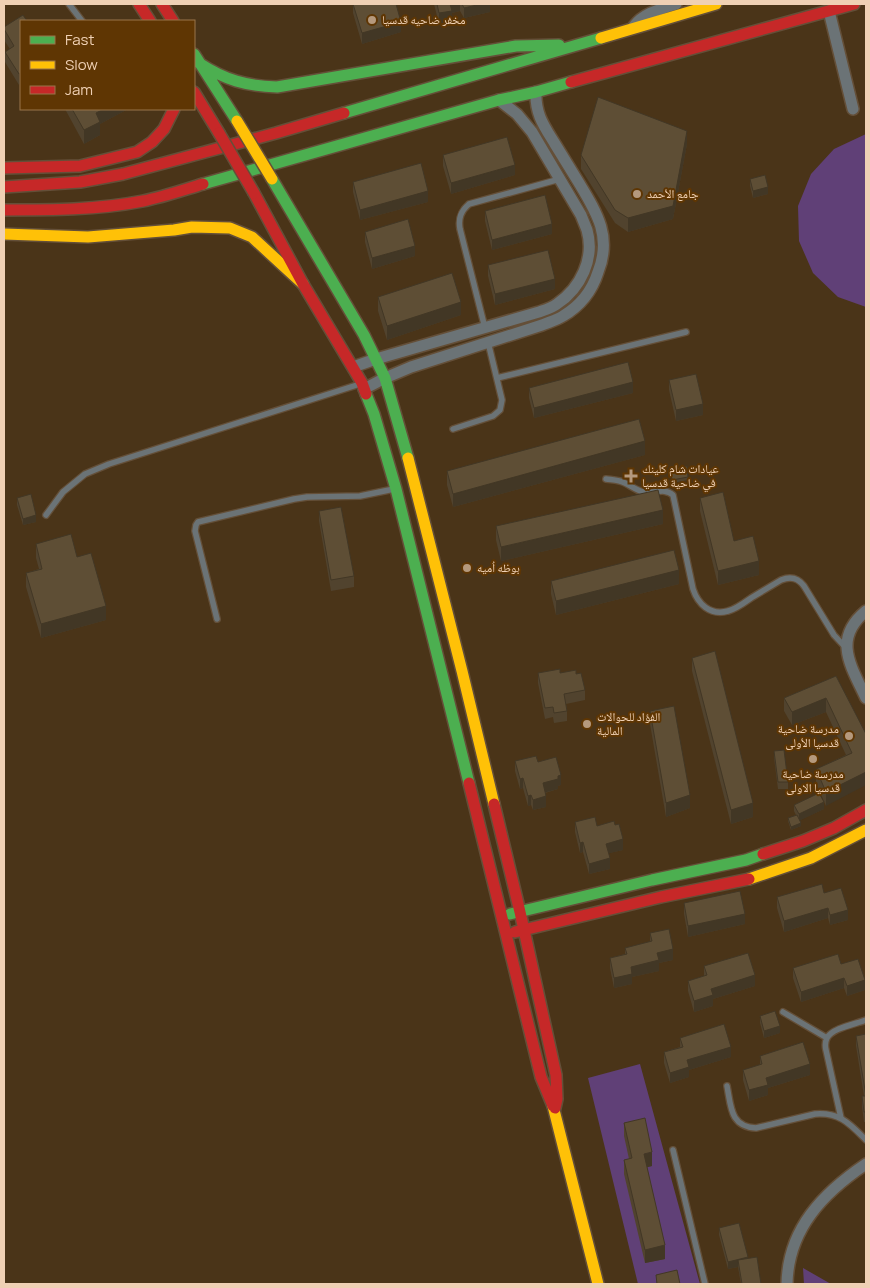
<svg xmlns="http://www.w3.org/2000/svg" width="870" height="1288" font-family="Manrope,'Noto Naskh Arabic',sans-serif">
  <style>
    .green { fill: #604077 }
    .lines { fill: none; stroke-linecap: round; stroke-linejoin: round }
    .lane-casing { stroke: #644f38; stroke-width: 8 }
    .street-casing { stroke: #644f38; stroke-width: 14 }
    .fast-casing { stroke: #644f38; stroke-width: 14 }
    .slow-casing { stroke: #644f38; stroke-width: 14 }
    .jam-casing { stroke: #644f38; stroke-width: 14 }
    .lane { stroke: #6b7376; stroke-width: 5.5 }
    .street { stroke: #6b7376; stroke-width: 11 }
    .fast { stroke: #4caf50; stroke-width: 11 }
    .slow { stroke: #ffc107; stroke-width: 11 }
    .jam { stroke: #c62828; stroke-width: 11 }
    .slow-bridge-casing { stroke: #644f38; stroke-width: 14; stroke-linecap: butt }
    .jam-bridge-casing { stroke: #644f38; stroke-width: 14; stroke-linecap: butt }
    .slow-bridge { stroke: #ffc107; stroke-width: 11 }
    .jam-bridge { stroke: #c62828; stroke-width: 11 }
    .wall { fill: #51432e }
    .shaded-wall { fill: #423725 }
    .building { fill: #5e4e35; stroke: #423725 }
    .poi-dot { fill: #b5997d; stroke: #5f3603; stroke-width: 2 }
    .labels { text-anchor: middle; stroke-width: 4; stroke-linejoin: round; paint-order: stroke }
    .poi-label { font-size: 12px; fill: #efd0b4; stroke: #5f3603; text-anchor: start }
  </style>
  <rect width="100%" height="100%" fill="#4a3418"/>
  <path class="green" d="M866,134V307L838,297L813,273L799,241L798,206L811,174L834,149Z
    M640,1064L700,1284H638L588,1078Z
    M803,1268L831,1284H804Z"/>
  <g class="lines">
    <defs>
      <path id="lane" d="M69,4L82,21
        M485,328L460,229C458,218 461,211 469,204L560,179
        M497,378L686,332
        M453,429L493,416L500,410L502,400L488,342
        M606,479C613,480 619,480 625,483C631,486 636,490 643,492C654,494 664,487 673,495L693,589C698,604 710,616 728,611C736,609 744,603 751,598C761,592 771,586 781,580C791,576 798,578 804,586L834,635L847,649
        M46,515L63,492L85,474L109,464L360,384
        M217,619L195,531L196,525L198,522L294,499L307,497L360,496L394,489
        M783,1012L827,1038
        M727,1086C731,1106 730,1127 756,1128L815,1114C840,1112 850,1124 866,1140
        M841,1118L826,1050C825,1046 825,1042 827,1038C832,1028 856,1024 866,1020
        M673,1150L705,1284"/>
      <path id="street" d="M829,11L853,109
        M634,26C644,13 661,9 676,4
        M353,367L376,359L539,312C545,310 552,308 557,304C581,288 595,258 587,230C585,225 583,220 581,215L532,132L517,114L499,100
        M364,389L385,378L411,367L542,325C549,322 557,320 563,316C580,306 592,291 598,272C612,237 597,213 579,183C571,170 563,157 555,144C544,126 535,114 536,92
        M866,611C832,639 851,666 866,698
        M787,1284C788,1229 823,1193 866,1164"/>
      <path id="fast" d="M194,54L237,121
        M199,63C225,80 246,86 277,87L516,46L559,45
        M344,113L601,38
        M272,179L364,335L385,378L408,458
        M203,184L499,100L536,92L571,82
        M366,394L374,414L396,489L469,783
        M510,914L652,880L746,860L763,854"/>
      <path id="slow" d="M601,38L716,4
        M4,234L88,237L174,230L192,227L230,228L252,237L303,284
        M408,458L462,671L494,804
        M749,879L811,858L866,830
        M553,1106L598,1284"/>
      <path id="jam" d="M139,4L150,21
        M162,4L173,21
        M571,82L854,4
        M194,92L219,133
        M4,168L80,166L137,152L152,142L164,129L174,109
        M4,187L80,182L123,174L276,133L344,113
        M254,193L303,284L362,383L366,394
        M4,210C51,210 97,210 143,201C163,197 183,190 203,184
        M469,783L541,1077L553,1106
        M494,804L520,912L556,1075L557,1099L555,1108
        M763,854L803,841L834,828L866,810
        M515,932L661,897L749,879"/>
    </defs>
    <use href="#lane" class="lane-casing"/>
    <use href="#street" class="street-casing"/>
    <use href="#fast" class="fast-casing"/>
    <use href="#slow" class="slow-casing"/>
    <use href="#jam" class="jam-casing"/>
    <use href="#lane" class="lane"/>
    <use href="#street" class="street"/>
    <use href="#fast" class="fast"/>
    <use href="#slow" class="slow"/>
    <use href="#jam" class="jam"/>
    <defs>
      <path id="slow-bridge" d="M237,121L272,179"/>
      <path id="jam-bridge" d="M219,133L254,193"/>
    </defs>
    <use href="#slow-bridge" class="slow-bridge-casing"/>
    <use href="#jam-bridge" class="jam-bridge-casing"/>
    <use href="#slow-bridge" class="slow-bridge"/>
    <use href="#jam-bridge" class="jam-bridge"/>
  </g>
  <path class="wall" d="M353,4L401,32L362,44L353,13Z
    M434,4H490V12L464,18L460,11L452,13V21L439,24Z
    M27,21L19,85L5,62V52L10,49L4,40V27Z
    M65,109H128L100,124V135L84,144Z
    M687,144L673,219L628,232L615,223L581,169V155Z
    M443,155L515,175L451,194L443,166Z
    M750,179L768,194L753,198L750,186Z
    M353,182L428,202L360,220L353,192Z
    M485,211L552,234L492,250L485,221Z
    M365,232L415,256L372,269L365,242Z
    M488,265L555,289L495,305L488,276Z
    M378,297L461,315L387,340L378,311Z
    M669,380L703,415L676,421L669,390Z
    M529,388L633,393L534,418L529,398Z
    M645,455L453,507L447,485V471Z
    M670,469L688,477V480L672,483Z
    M17,498L36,522L23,525L17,505Z
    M700,498L734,541L759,575L718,585L700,511Z
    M319,511L354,576V587L331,591L319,521Z
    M663,524L501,561L496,540V526Z
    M36,544L77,557L106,620L41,638L26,587V573L39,569L36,558Z
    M551,581L679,584L556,615L551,594Z
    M692,658L753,817L731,824L692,671Z
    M538,673L576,674L585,690V700L566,704L567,711V721L554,723L553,717L545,719L538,683Z
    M836,676L866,734L826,806L816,783V769L846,755L826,712L792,725L784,711V698Z
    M650,711L690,808L666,817L650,724Z
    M774,751L788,782V789H778L774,758Z
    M515,761L538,762L561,785L558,786V789L545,793L546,807L533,810L531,805L528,806L523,788L520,789L515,771Z
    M794,805L824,809L800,820L801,826L791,830L788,821V818L796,815L794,811Z
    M575,822L597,826L623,850L609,853L610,869L589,874L583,852L580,853L575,832Z
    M824,893L848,920L830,925L828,918L784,932L777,908V897Z
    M684,903L745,924L688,937L684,914Z
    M650,933L673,960L659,963V971L632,977V984L614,988L610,968V958L625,954V948L650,942Z
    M841,964L865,990L847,996L844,988L801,1002L793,978V968Z
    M704,966L755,986L713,999V1006L694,1012L688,991V981L704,976Z
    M760,1016L780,1033L764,1038L760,1023Z
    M866,1034V1122H864L862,1107V1096H864L856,1046V1036Z
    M680,1038L731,1057L689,1070V1077L670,1083L664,1063V1052L680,1047Z
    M760,1056L810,1075L768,1088V1095L749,1101L743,1080V1070L760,1065Z
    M624,1123L652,1166L647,1167L665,1259L645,1263L624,1174V1160L629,1159L624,1136Z
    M719,1228L748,1259L761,1284H741L738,1267L728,1269L719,1235Z"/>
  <path class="shaded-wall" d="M450,4H460V11L452,13V21L439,24V13Z
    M481,4H490V12L464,18V8Z
    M401,22V32L362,44V33Z
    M21,73V83L19,85V74Z
    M104,109H128L100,124V135L84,144V130L96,113Z
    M687,131V144L673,219L628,232V218Z
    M515,165V175L451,194V183Z
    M768,187V194L753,198V191Z
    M428,191V202L360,220V210Z
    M552,224V234L492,250V240Z
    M415,246V256L372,269V258Z
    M555,279V289L495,305V294Z
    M461,302V315L387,340V326Z
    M633,382V393L534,418V408Z
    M703,404V415L676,421V410Z
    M645,441V455L453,507V494Z
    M663,510V524L501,561V547Z
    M36,515V522L23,525V519Z
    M759,561V575L718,585V571Z
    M679,570V584L556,615V601Z
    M106,606V620L41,638V624Z
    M826,698V712L792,725V712Z
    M866,772V785L826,806V792Z
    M561,775V785L558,786V789L543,793V783Z
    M523,778V788L520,789V779Z
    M531,795V805L528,806V796Z
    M690,795V808L666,817V803Z
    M546,796V807L533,810V800Z
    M824,802V809L799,821V814Z
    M753,803V817L731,824V810Z
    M801,823V826L791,830V827Z
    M623,839V850L606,854V844Z
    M583,842V852L580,853V843Z
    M610,858V869L589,874V864Z
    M828,908V918L784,932V921Z
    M848,910V920L830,925V915Z
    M745,914V924L688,937V926Z
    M673,949V960L659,963V971L632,977V984L614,988V978L631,967L657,953Z
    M755,975V986L713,999V1006L694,1012V1001L711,989Z
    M844,978V988L801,1002V992Z
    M865,980V990L847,996V986Z
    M780,1026V1033L764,1038V1031Z
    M731,1047V1057L689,1070V1077L670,1083V1073L687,1060Z
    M810,1064V1075L768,1088V1095L749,1101V1090L766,1078Z
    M652,1152V1166L644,1168V1154Z
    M665,1245V1259L645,1263V1250Z
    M748,1257V1264L738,1260V1267L728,1269V1262Z"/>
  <path class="building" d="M353,4H396L401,22L362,33Z
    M437,4H450L452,11L439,13Z
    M462,4H481L464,8Z
    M23,15L27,21H21V73L19,74L5,52L14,46L4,29V27Z
    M598,97L687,131L673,206L628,218L615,210L581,155Z
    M72,109H104L96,113L100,122L84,130Z
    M507,137L515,165L451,183L443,155Z
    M421,163L428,191L360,210L353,182Z
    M765,175L768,187L753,191L750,179Z
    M545,195L552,224L492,240L485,211Z
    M408,219L415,246L372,258L365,232Z
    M548,250L555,279L495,294L488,265Z
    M452,273L461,302L387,326L378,297Z
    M628,362L633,382L534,408L529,388Z
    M696,374L703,404L676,410L669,380Z
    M639,419L645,441L453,494L447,471Z
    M687,466L688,477L672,480L670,469Z
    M658,490L663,510L501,547L496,526Z
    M723,492L734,541L753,536L759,561L718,571L700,498Z
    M31,494L36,515L23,519L17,498Z
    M341,507L354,576L331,580L319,511Z
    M71,534L77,557L91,553L106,606L41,624L26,573L42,569L36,544Z
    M674,550L679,570L556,601L551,581Z
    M715,651L753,803L731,810L692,658Z
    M560,669V673L576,670V674L581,673L585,690L564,694L567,711L554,713L553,707L545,708L538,673Z
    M836,676L866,734V772L826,792L816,769L852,753L826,698L792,712L784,698Z
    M674,706L690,795L666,803L650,711Z
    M784,750L788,782H778L774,751Z
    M536,756L538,762L556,757L561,775L558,776V779L543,783L546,796L533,800L531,795L528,796L523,778L520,779L515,761Z
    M819,793L824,802L799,814L794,805Z
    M797,815L801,823L791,827L788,818Z
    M595,817L597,826L614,821L615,825L619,824L623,839L606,844L610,858L589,864L583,842L580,843L575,822Z
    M822,884L824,893L841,888L848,910L830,915L828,908L784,921L777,897Z
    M740,891L745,914L688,926L684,903Z
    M669,929L673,949L657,953L659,960L631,967L632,974L614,978L610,958L627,954L625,948L652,941L650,933Z
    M748,953L755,975L711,989L713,995L694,1001L688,981L707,975L704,966Z
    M838,954L841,964L858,959L865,980L847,986L844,978L801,992L793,968Z
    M775,1011L780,1026L764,1031L760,1016Z
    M724,1024L731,1047L687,1060L689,1067L670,1073L664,1052L683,1047L680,1038Z
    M866,1034V1112H864L862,1096H866L856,1036Z
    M803,1042L810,1064L766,1078L768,1085L749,1090L743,1070L762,1064L760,1056Z
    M645,1118L652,1152L644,1154L665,1245L645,1250L624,1160L632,1158L624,1123Z
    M739,1223L748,1257L728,1262L719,1228Z
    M757,1257L761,1284H742L738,1260Z
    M677,1270L680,1284H657L656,1275Z"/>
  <g class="poi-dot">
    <circle cx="372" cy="20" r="5"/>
    <circle cx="637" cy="194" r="5"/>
    <path d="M628.5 468.5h5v5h5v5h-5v5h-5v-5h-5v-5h5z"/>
    <circle cx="467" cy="568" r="5"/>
    <circle cx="587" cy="724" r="5"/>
    <circle cx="849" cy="736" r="5"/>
    <circle cx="813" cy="759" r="5"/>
  </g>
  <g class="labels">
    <g class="poi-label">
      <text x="382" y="24">مخفر ضاحيه قدسيا</text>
      <text x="647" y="198">جامع الأحمد</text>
      <text x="642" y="473">عيادات شام كلينك<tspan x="642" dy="14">في ضاحية قدسيا</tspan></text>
      <text x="477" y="572">بوظه اُميه</text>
      <text x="597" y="721">الفؤاد للحوالات<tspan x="597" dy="14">المالية</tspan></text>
      <text x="839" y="733" text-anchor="end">مدرسة ضاحية<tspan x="839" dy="14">قدسيا الأولى</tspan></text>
      <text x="813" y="778" text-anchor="middle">مدرسة ضاحية<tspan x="813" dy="14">قدسيا الاولى</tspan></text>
    </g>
  </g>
  <rect width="870" height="1288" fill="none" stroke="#efd0b4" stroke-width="10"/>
  <rect x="20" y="20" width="175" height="90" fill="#5f3603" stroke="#99744a"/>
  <rect x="30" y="36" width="25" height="8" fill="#4caf50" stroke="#99744a"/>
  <text x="65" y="45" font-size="15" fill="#efd0b4">Fast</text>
  <rect x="30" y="61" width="25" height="8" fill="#ffc107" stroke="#99744a"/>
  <text x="65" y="70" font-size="15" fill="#efd0b4">Slow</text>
  <rect x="30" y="86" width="25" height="8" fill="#c62828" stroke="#99744a"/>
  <text x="65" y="95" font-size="15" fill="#efd0b4">Jam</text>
</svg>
